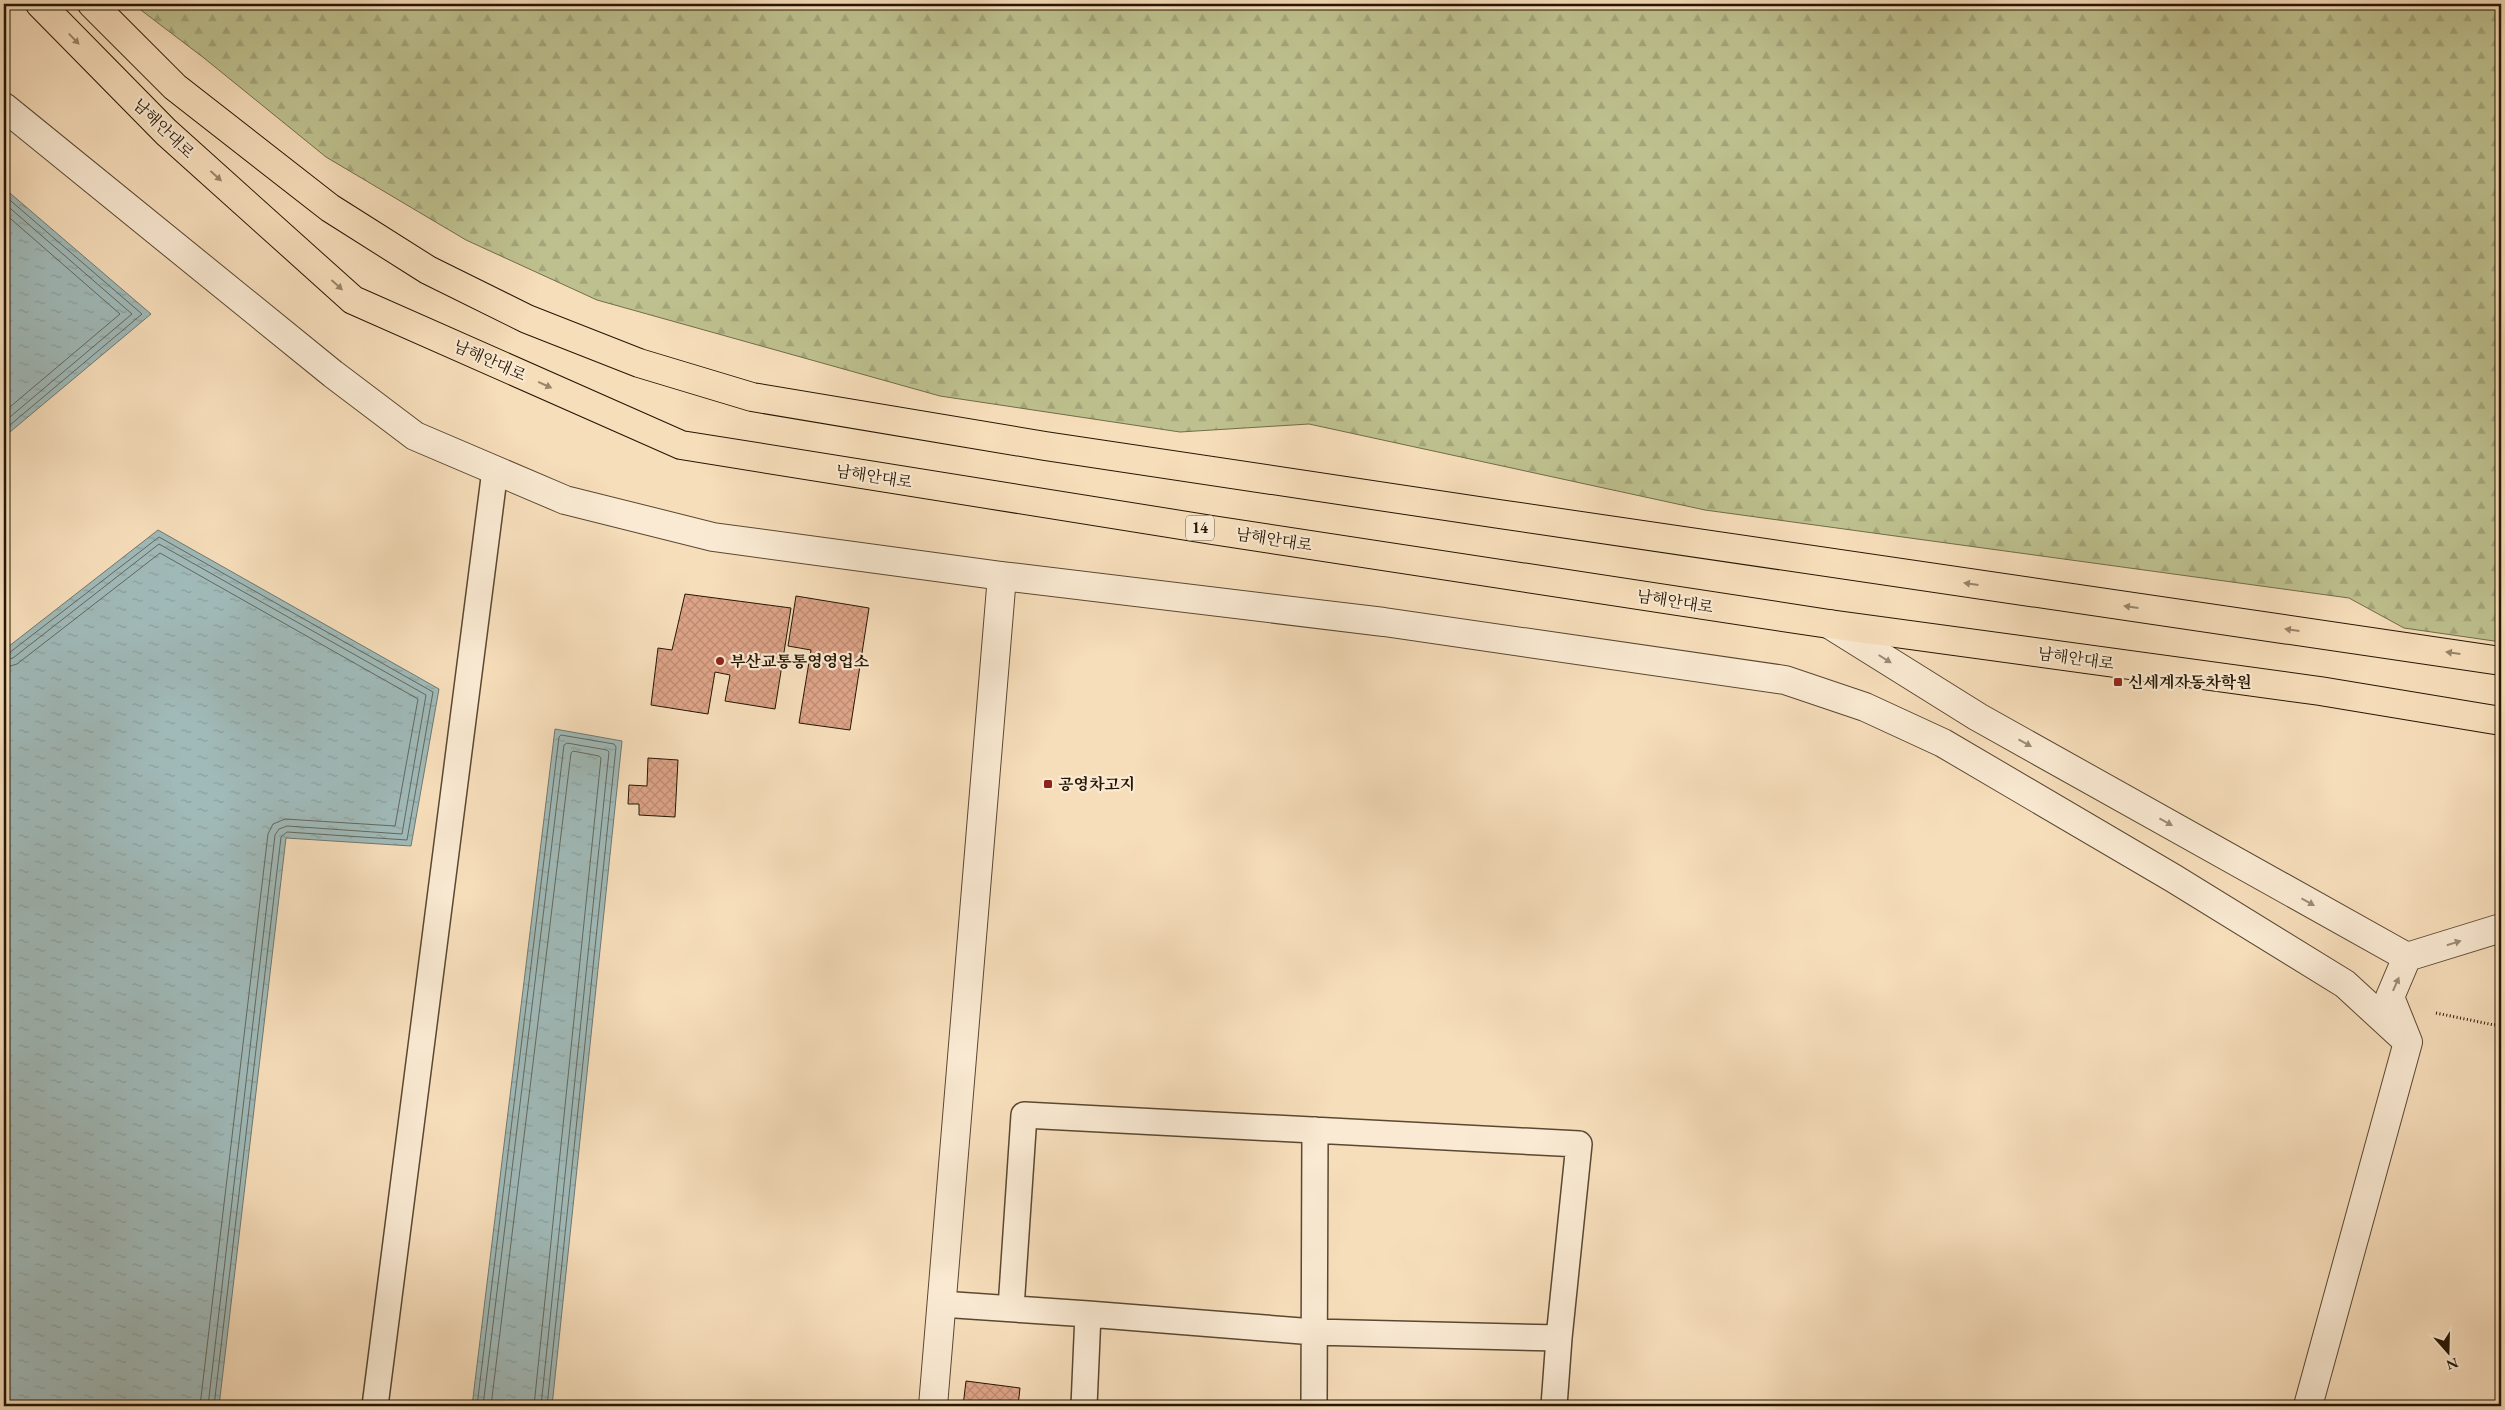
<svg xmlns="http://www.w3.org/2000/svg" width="2505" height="1410" font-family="'EB Garamond','Noto Serif KR',serif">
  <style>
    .forest { fill: url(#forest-firs); stroke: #726c49 }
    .water { fill: url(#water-ripples); stroke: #6f7870 }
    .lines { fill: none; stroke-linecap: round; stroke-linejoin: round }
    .shore { stroke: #62685e; stroke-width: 1 }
    .building { fill: url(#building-cross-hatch); stroke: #251603 }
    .lane-casing { stroke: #5a4831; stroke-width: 28 }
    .street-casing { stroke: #5a4831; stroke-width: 30 }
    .primary-casing { stroke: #251603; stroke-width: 30 }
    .path { stroke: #251603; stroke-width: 3; stroke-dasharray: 1 2.5; stroke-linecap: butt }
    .lane { stroke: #faead3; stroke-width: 25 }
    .street { stroke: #faead3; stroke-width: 28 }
    .primary { stroke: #f7debb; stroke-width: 28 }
    .oneway { fill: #988468 }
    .oneway2 { fill: #9a8b75 }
    .poi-dot { fill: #8f2418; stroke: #faead3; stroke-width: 2 }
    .labels { text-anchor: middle; stroke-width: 4.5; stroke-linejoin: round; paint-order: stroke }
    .shield { fill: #faead3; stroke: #655641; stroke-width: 1 }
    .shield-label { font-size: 15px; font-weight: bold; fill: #251603 }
    .street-label { font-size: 16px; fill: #251603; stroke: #faead3 }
    .poi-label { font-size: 16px; font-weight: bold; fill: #251603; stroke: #faead3; text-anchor: start }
  </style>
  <defs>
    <pattern id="forest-firs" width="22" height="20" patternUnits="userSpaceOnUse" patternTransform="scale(1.25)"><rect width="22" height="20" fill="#bec18f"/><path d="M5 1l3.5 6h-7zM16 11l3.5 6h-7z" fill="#a3a57a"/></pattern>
    <pattern id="water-ripples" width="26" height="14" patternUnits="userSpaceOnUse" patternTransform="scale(1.25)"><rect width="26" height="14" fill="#a0bab9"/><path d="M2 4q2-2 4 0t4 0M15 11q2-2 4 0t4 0" fill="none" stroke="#8a9f9d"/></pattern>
    <pattern id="building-cross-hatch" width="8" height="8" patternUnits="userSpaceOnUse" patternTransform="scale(1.25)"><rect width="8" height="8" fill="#dea488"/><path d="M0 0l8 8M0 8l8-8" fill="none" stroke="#be8c74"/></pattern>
  </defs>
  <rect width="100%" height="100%" fill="#f7debb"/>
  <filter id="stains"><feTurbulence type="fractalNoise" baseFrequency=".004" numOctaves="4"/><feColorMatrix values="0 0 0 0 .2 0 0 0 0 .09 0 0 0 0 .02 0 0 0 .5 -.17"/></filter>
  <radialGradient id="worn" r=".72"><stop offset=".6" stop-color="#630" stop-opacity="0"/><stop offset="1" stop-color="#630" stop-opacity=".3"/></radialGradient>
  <path class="forest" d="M133,4H2501V642L2404,628L2349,598L1705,510L1309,424L1180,432L940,396L597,300L466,240L326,157L204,58Z"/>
  <path class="water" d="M4,188L151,314L4,437Z
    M158,530L439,689L411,846L286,838L219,1406H4V650Z
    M555,729L622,741L552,1406H472Z"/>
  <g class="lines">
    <path class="shore" d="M4,195L142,314L4,430
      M4,203L132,314L4,422
      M4,213L120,314L4,412
      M4,654L9,653L159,537L433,692L407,840L287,832L281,837L214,1406
      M4,660L13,658L159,544L426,695L402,834L287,826L279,829L275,835L208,1406
      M4,668L17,664L160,553L418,699L395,826L285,819L273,824L268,834L200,1406
      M477,1406L559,737L561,735L614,744L616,747L547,1406
      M483,1406L564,745L567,743L607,750L609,752L541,1406
      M491,1406L571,753L573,751L599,756L601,758L534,1406"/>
  </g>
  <path class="building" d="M685,594L791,608L775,709L725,701L730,675L715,672L708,714L651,705L658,648L672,650Z
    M796,596L869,608L850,730L799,723L811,650L788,646Z
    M648,758L678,760L675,817L639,815V804H628L629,785L647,786Z
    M966,1381L1020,1388L1018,1406H963Z"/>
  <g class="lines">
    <defs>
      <path id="lane" d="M941,1304L1088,1314
        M1011,1308L1024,1115L1579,1144L1559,1338L1554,1406
        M375,1406L495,470
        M1084,1406L1088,1314L1314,1332L1559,1338
        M1314,1406L1315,1130"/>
      <path id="street" d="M4,107L333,374L415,436L565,500L713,537L1002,576L1384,622L1785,680L1865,707L1943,743L2173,878L2345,984L2408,1042
        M1829,624L1978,717L2407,957L2501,928
        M933,1406L1002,576
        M2308,1406L2408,1042L2390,997L2407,957"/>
      <path id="primary" d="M40,4L166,132L353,300L681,445L1212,530L1829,624L2320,691L2501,721
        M92,4L175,87L330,208L428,270L527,319L639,363L752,397L1045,446L1499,514L2501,661"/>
    </defs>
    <use href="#lane" class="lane-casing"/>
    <use href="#street" class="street-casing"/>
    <use href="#primary" class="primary-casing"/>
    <path class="path" d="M2436,1013L2494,1025L2501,1024"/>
    <use href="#lane" class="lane"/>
    <use href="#street" class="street"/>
    <use href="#primary" class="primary"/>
  </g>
  <defs><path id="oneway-solid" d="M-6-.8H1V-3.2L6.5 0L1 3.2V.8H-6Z" transform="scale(1.25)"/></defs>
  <g class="oneway">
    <use href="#oneway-solid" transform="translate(74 39) rotate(46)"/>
    <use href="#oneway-solid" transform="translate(216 176) rotate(42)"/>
    <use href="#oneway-solid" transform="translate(337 285) rotate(42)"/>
    <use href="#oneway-solid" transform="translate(545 385) rotate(24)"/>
    <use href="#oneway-solid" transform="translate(1971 584) rotate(-172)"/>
    <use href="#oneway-solid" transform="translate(2131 607) rotate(-172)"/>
    <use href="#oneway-solid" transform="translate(2292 630) rotate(-172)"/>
    <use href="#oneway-solid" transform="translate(2453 653) rotate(-172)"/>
  </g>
  <g class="oneway2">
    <use href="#oneway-solid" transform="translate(1885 659) rotate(32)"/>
    <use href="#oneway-solid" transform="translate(2025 743) rotate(29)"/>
    <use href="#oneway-solid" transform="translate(2166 822) rotate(29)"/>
    <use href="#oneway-solid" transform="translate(2308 902) rotate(29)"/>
    <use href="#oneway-solid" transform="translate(2454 943) rotate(-17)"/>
    <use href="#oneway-solid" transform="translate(2396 984) rotate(-66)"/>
  </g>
  <g class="poi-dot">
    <circle cx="720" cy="661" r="5"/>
    <rect x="2113" y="677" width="10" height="10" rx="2.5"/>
    <rect x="1043" y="779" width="10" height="10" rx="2.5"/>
  </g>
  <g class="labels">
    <rect class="shield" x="1186" y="515.5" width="28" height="25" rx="4"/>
    <g class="shield-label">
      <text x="1200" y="533">14</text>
    </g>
    <g class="street-label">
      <text transform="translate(164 128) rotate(44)" y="6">남해안대로</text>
      <text transform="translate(490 360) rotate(24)" y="6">남해안대로</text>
      <text transform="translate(874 476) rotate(9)" y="6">남해안대로</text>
      <text transform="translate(1274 539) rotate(9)" y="6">남해안대로</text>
      <text transform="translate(1675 601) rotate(9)" y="6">남해안대로</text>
      <text transform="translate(2076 658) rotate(8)" y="6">남해안대로</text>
    </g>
    <g class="poi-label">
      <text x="730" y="667">부산교통통영영업소</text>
      <text x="2128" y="688">신세계자동차학원</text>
      <text x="1058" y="790">공영차고지</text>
    </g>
  </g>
  <rect width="2505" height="1410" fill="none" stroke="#f7debb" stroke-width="20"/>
  <rect x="5" y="5" width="2495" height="1400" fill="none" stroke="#251603" stroke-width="2.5"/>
  <rect x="10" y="10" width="2485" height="1390" fill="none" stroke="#251603"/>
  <g transform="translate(2448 1352) rotate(160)" stroke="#faead3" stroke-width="4" paint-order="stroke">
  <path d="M0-4L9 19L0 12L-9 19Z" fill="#251603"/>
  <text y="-8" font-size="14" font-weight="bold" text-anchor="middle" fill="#251603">N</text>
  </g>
  <rect width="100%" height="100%" filter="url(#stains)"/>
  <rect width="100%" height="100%" fill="url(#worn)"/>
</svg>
